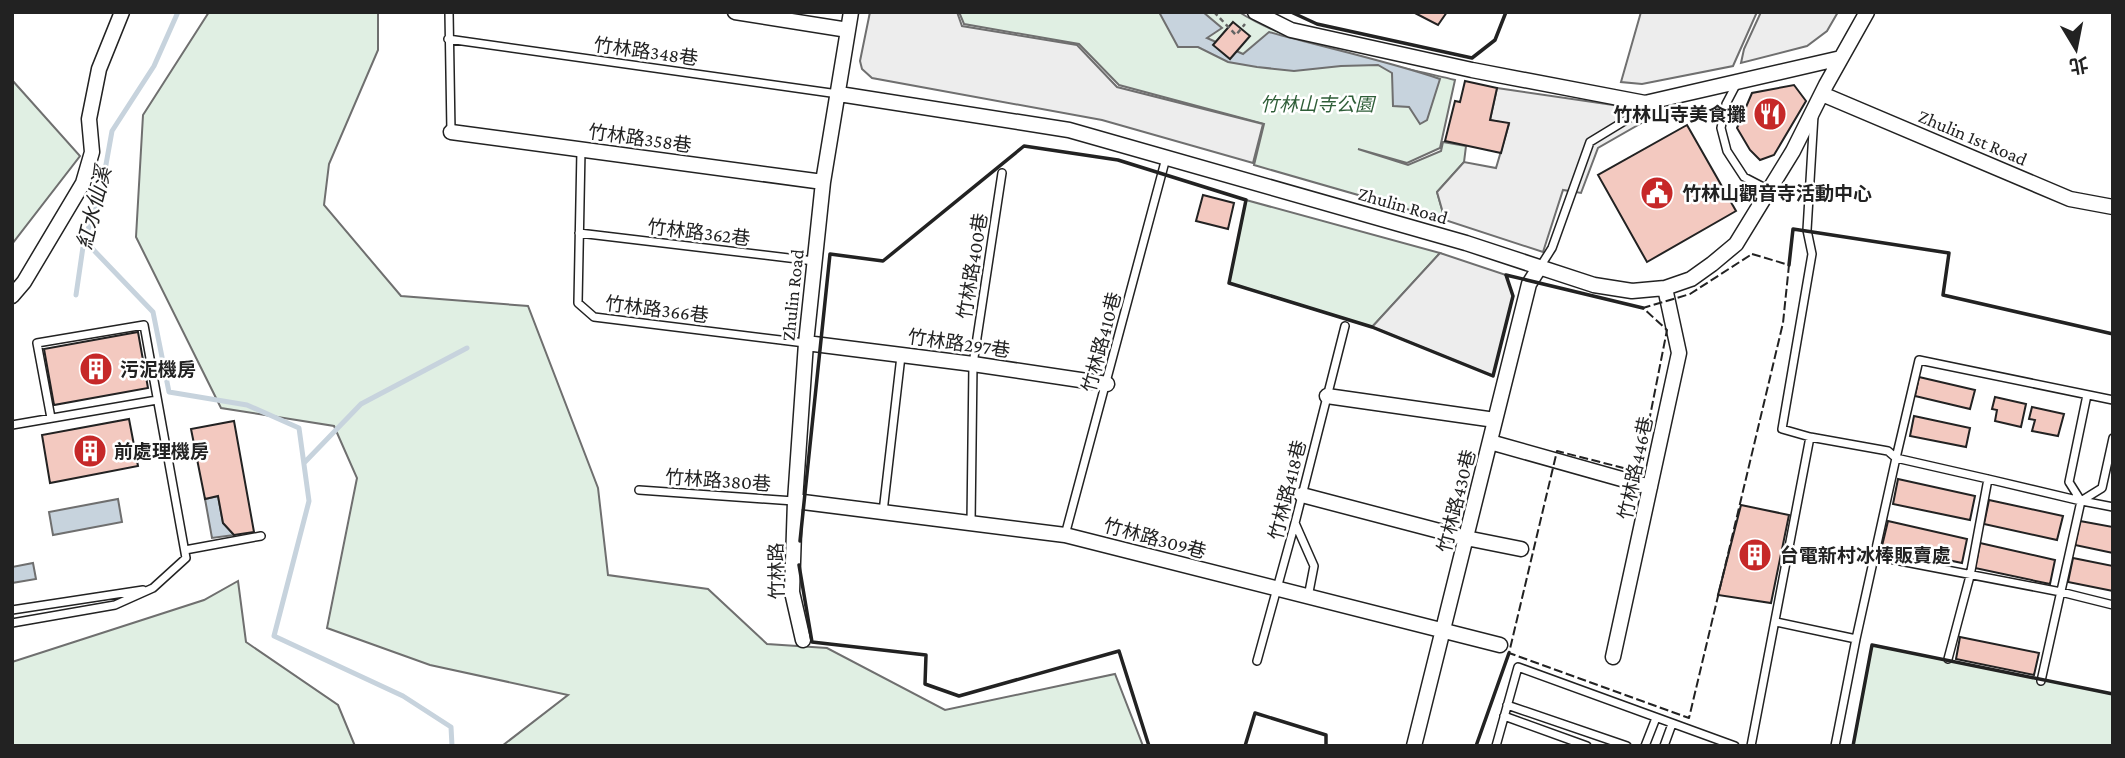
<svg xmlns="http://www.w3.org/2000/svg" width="2125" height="758" font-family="'Crimson Pro','Noto Sans TC',serif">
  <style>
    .green { fill: #e0efe3; stroke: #6f6f6f; stroke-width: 2 }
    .parking { fill: #ededed; stroke: #6f6f6f; stroke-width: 2 }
    .water { fill: #c7d3dd; stroke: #6f6f6f; stroke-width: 2 }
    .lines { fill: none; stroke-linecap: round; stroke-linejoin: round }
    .stream { stroke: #c7d3dd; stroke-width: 5 }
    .building { fill: #f3c9c0; stroke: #222; stroke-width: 2 }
    .service-casing { stroke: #222; stroke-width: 10 }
    .minor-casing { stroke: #222; stroke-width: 17 }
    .path { stroke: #646464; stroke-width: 2.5; stroke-dasharray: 5 3.5; stroke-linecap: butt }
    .service { stroke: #fff; stroke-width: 7 }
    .minor { stroke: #fff; stroke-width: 14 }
    .fence { stroke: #222; stroke-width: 2; stroke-dasharray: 9 3.5; stroke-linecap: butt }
    .wall { stroke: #222; stroke-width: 3.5 }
    .labels { text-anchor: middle; stroke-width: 5; stroke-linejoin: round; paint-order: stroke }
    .street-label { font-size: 19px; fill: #222; stroke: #fff }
    .park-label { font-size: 19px; font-style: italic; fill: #2f5e38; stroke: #fff }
    .poi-label { font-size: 19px; font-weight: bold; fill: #222; stroke: #fff; text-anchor: start }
    .water-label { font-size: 21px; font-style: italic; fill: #222; stroke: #fff }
  </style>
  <rect width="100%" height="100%" fill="#fff"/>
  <path class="green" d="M209,12H378V50L329,164L324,205L401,296L528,306L598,488L608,575L708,589L767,644L827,648L945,710L1115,674L1143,746H502L568,695L430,665L327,628L357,478L334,426L221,408L136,237L143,115Z
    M959,12H1239C1299,50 1387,63 1455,80L1440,148L1407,163L1358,149L1408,165L1441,151L1443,142L1466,146L1464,162L1437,192L1445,220L1254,165L1264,124L1119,85L1079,44L964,24Z
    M12,80L80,156L12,244Z
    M1246,200L1440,253L1372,327L1229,283Z
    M238,581L246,642L338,705L355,746H12V662L204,600Z
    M1872,645L2113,694V746H1853Z"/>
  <path class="parking" d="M870,12H957L962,26L1077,45L1117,87L1263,124L1253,163L1102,120L872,78L862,69L860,61Z
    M1641,12H1757L1733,66L1642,84L1621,82Z
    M1761,12H1838L1827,31L1807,46L1741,63L1744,49Z
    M1497,88L1620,106L1658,104L1659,113L1598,148L1581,193L1563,190L1543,252L1445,220L1437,192L1464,162L1496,168L1509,124L1490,120Z
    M1440,253L1506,275L1513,296L1493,376L1372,327Z"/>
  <path class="water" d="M1159,12H1203L1222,28L1207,38L1243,54L1269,32C1326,48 1384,60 1440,79L1427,120L1420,124L1409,107L1393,106L1392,73L1378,65L1341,66L1294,71L1257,67L1228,62L1198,47H1178Z
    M218,496L223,523L234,535L212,538L205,499Z
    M118,499L122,522L53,535L49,512Z
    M33,563L36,579L12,583V567Z"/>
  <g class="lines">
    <path class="stream" d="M84,240L153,312L169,392L247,405L299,428L309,501L274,636L403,696L451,727L452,746
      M76,295L84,240L100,198L112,131L154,66L178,12
      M304,463L361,404L467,348"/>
  </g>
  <path class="building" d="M1413,12H1447L1438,25Z
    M1233,22L1250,36L1230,59L1213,45Z
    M1465,81L1497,88L1490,120L1509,123L1501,153L1445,141L1455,101L1460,102Z
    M1794,85L1806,101L1774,155L1760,160L1750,150L1737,128L1752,93Z
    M1687,125L1736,211L1647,262L1598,175Z
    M1203,195L1234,203L1228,229L1196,221Z
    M138,332L148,388L54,405L44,349Z
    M1919,377L1975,390L1970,409L1915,396Z
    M1995,397L2026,404L2021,427L1995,421L1997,410L1992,409Z
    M2032,407L2064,414L2058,436L2032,431L2035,420L2029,419Z
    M1914,416L1970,428L1966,447L1910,436Z
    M129,419L138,466L50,483L42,435Z
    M234,421L254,532L234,535L223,523L218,496L205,499L191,429Z
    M1898,479L1975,496L1970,520L1893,504Z
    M1989,500L2063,516L2057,540L1984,524Z
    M1741,505L1789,515L1771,603L1718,595Z
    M1888,521L1967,539L1962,563L1882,546Z
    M2080,521L2113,527V553L2075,545Z
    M1980,543L2055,560L2050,584L1975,568Z
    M2073,558L2113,566V591L2068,582Z
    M1960,637L2039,653L2034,675L1956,659Z"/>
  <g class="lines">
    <defs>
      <path id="service" d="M449,12L451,132
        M448,39L838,94
        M1737,83L1726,104L1721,128L1727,151L1744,177L1769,190
        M1814,115L1807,230L1812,254L1782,429L1810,437L1888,451L1896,458L1919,360L2113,400
        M581,150L578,303L594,317L805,343
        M579,233L814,261
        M1540,267L1552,248L1590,142L1631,117L1644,104
        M2087,395L2069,482L2081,501L2102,488L2113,438
        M12,425L157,400
        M639,490L794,501
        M2082,501L2113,507
        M883,512L901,356
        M971,523L973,364L1002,173
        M1295,523L1314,566L1308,597
        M1065,535L1166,158
        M185,550L261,536
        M1874,556L2061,592L2113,605
        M12,610L143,590
        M1776,622L1856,639
        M12,623L115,605L153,588L186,558L144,325L37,343L51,418
        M1948,659L1970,576L1988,479L2081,501L2041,681
        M1257,661L1295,523L1345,326
        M1507,705L1627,746
        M1504,716L1587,746
        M1496,746L1518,667L1735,746
        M1645,746L1656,718
        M1664,746L1672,724
        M1751,746L1810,437
        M1835,746L1856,639L1896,458L1988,479"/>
      <path id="minor" d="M735,12L848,30
        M1255,12L1291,30L1472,70L1645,103L1841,58
        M839,94L1069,130L1466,243L1594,285L1632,291L1665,288L1691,279L1712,264L1736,244L1793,151L1826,85L1867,12
        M1822,94L2070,199L2113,207
        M451,132L823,182
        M12,296L24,282L83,183L92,152L89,119L99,69L122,12
        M806,343L973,364L1107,384
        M1327,396L1495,420
        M1490,442L1650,487
        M1302,495L1466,538L1521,549
        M795,501L1065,535L1500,645
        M803,640L792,592L795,501L806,343L823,182L851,12
        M1613,657L1679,353L1665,288
        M1414,746L1529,284L1539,268"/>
    </defs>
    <use href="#service" class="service-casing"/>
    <use href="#minor" class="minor-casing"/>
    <path class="path" d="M1214,12L1236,35L1245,24"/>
    <use href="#service" class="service"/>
    <use href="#minor" class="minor"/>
    <path class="fence" d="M1752,254L1789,265L1783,323L1689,718L1509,653L1557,451L1639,472L1667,330L1643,308L1690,294Z"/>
    <path class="wall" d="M1291,12L1317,24L1472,58L1495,40L1506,12
      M1789,265L1793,229L1949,253L1943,295L2113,334
      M1506,275L1643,308
      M800,541L830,254L883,261L1024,146L1118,160L1246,200L1229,283L1372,327L1493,376L1513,296L1506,275
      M799,565L812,642L926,655L925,684L959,696L1119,651L1149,746
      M1245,746L1255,713L1326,735V746
      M1476,746L1509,653
      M1853,746L1872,645L2113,694"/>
  </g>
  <defs>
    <symbol id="restaurant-disc" viewBox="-11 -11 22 22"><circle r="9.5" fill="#c62828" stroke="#fff"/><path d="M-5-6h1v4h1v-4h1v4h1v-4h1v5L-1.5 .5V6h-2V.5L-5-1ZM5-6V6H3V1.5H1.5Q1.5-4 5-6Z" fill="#fff"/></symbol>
    <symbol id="civic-disc" viewBox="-11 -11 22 22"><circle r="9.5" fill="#c62828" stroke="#fff"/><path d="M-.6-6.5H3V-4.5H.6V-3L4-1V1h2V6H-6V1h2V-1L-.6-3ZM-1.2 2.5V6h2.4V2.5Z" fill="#fff"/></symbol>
    <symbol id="building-disc" viewBox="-11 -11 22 22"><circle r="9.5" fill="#c62828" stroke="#fff"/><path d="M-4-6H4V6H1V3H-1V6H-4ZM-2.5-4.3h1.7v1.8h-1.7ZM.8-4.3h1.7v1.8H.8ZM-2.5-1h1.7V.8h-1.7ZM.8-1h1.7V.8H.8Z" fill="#fff"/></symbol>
  </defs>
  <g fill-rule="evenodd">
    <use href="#restaurant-disc" x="1751" y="95" width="38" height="38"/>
    <use href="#civic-disc" x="1638" y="174" width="38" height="38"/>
    <use href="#building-disc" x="77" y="350" width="38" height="38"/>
    <use href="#building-disc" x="71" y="432" width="38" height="38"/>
    <use href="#building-disc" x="1736" y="536" width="38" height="38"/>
  </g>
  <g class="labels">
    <g class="street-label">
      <text transform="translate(646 51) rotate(8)" y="7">竹林路348巷</text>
      <text transform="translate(1973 137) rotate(23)" y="7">Zhulin 1st Road</text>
      <text transform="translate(640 138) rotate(8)" y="7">竹林路358巷</text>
      <text transform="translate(1403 205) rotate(16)" y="7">Zhulin Road</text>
      <text transform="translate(699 232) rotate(7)" y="7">竹林路362巷</text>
      <text transform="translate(972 266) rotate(-81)" y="7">竹林路400巷</text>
      <text transform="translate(792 295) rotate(-84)" y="7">Zhulin Road</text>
      <text transform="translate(657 309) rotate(7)" y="7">竹林路366巷</text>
      <text transform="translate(1101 342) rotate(-75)" y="7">竹林路410巷</text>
      <text transform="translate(959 343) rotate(8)" y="7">竹林路297巷</text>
      <text transform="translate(1635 468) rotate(-78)" y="7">竹林路446巷</text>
      <text transform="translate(718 480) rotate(4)" y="7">竹林路380巷</text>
      <text transform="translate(1287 490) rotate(-76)" y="7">竹林路418巷</text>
      <text transform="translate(1456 501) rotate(-76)" y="7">竹林路430巷</text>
      <text transform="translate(1155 538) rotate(15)" y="7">竹林路309巷</text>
      <text transform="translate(776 571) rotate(-91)" y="7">竹林路</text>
    </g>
    <g class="park-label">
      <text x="1317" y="111">竹林山寺公園</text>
    </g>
    <g class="poi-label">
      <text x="1746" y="121" text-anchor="end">竹林山寺美食攤</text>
      <text x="1682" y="200">竹林山觀音寺活動中心</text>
      <text x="120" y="376">污泥機房</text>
      <text x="114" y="458">前處理機房</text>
      <text x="1780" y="562">台電新村冰棒販賣處</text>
    </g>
    <g class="water-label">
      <text transform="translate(94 208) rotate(-76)" y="7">紅水仙溪</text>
    </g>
  </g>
  <rect width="2125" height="758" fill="none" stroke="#222222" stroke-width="28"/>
  <g transform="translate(2076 49) rotate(170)" stroke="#ffffff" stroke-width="5" paint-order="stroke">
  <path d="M0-5L12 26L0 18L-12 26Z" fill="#222222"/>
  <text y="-10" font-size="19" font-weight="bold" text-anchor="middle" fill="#222222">北</text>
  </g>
</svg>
